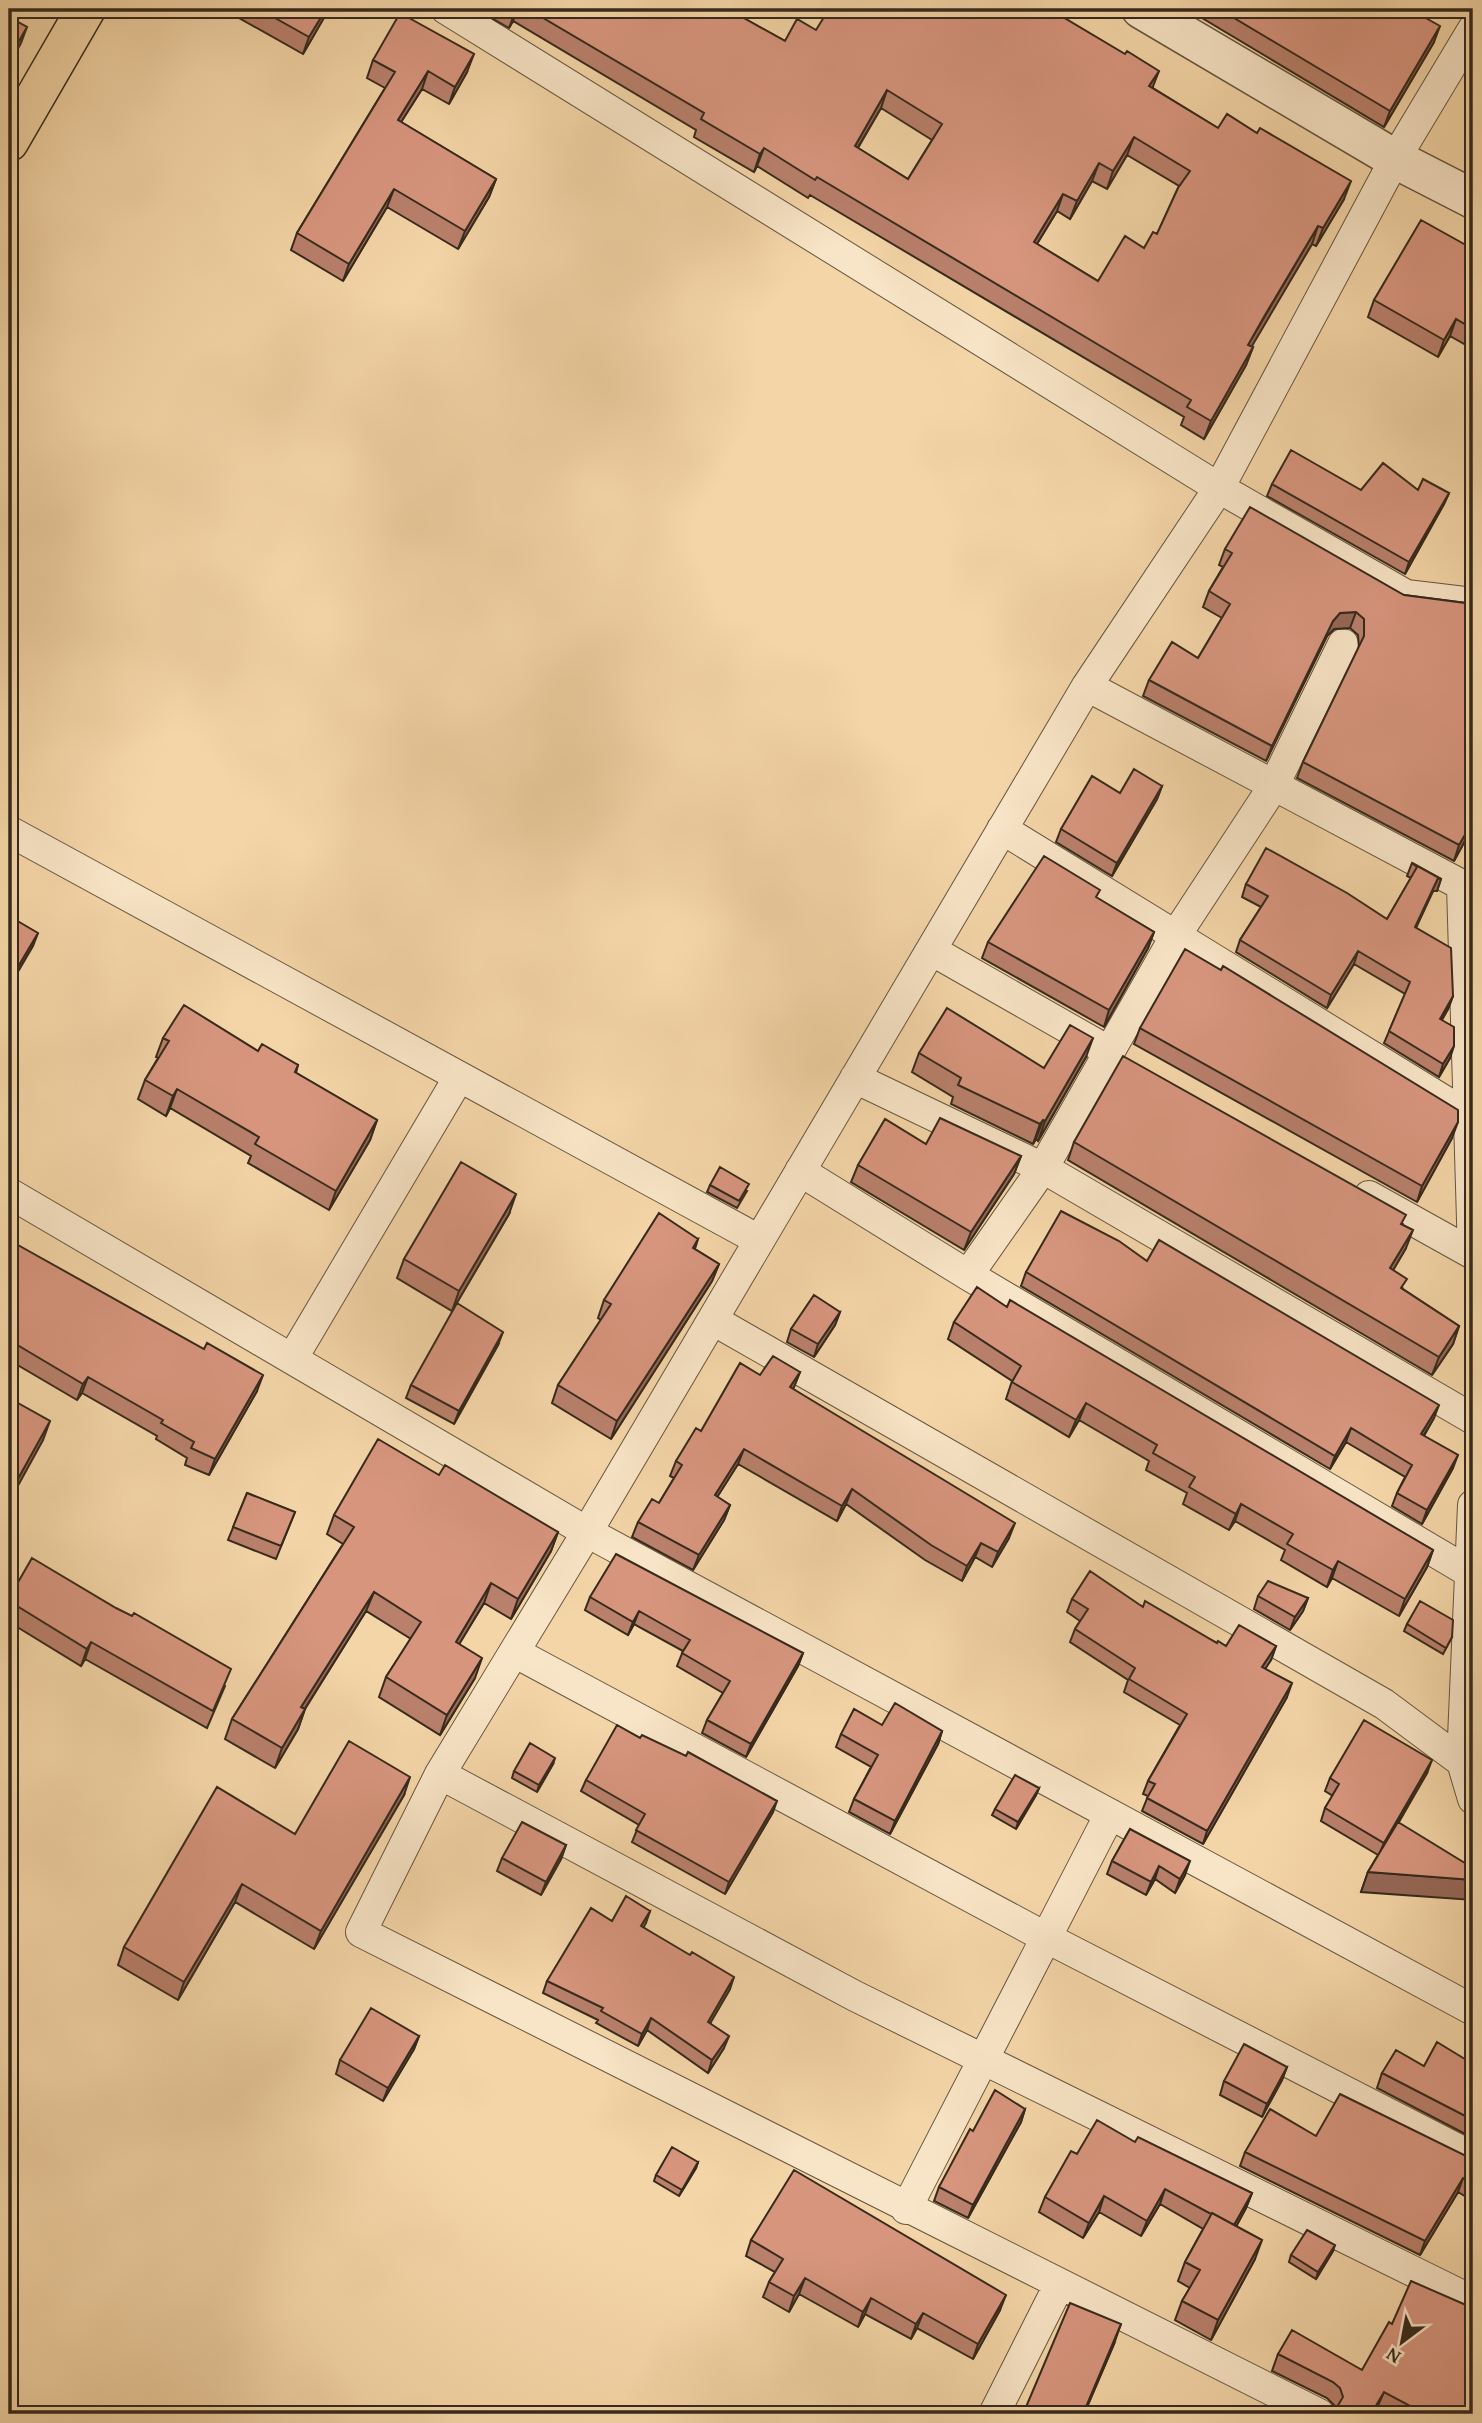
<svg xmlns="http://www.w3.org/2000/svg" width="1482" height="2423" font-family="'Gentium Book Plus',serif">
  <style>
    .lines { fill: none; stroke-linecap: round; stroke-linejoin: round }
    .minor-casing { stroke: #66553f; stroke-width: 32 }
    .tertiary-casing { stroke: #66553f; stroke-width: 41 }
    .primary-casing { stroke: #362a1c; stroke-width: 41 }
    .minor { stroke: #f8e4c6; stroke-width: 30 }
    .tertiary { stroke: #f8e4c6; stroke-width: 38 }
    .primary { stroke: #f4d5a7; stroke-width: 38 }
    .wall { fill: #b9806c; stroke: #362a1c; stroke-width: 2; fill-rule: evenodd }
    .shaded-wall { fill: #966858; stroke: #362a1c; stroke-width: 2 }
    .building { fill: #d7957e; stroke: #362a1c; stroke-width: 2; fill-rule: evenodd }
  </style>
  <rect width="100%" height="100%" fill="#f4d5a7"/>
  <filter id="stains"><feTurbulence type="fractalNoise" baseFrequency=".00286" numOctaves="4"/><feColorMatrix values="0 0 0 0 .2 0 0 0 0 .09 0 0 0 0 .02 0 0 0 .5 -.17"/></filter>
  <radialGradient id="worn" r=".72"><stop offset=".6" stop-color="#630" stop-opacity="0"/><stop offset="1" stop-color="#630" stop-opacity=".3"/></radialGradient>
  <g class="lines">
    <defs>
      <path id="minor" d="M446,9L1219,488L1406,595L1473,603
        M1087,686L1473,891
        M1002,829L1469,1116
        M9,831L759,1240
        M1462,886L1473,1253
        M931,950L1103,1048
        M855,1078L1043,1168L1473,1419
        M800,1171L968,1275L1469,1572
        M9,1193L587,1532L1473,2010
        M1369,1196L1473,1254
        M968,1275L1043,1168L1176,935L1273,787L1343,644
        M713,1320L1384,1704L1462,1762
        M292,1359L459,1077
        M1473,1505L1462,1762L1473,1799
        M514,1652L1047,1938L1473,2157
        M440,1774L855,1996L1473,2301
        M906,2209L1110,1814
        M994,2414L1059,2285
        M1319,2414L361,1932L440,1774L587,1532L1087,686L1219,488L1395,159L1473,29"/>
      <path id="tertiary" d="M1141,9L1395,159L1473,199"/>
      <path id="primary" d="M9,142L86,9"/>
    </defs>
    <use href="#minor" class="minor-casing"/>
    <use href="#tertiary" class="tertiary-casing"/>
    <use href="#primary" class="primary-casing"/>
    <use href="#minor" class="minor"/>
    <use href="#tertiary" class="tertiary"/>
    <use href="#primary" class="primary"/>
  </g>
  <path class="wall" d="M223,9H329L303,54Z
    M476,9H739L736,14L785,41L816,30L1065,13L1063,17L1153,88L1218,128L1344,199L1316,246L1312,244L1251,346L1253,347L1246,365L1204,439L1181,425L1184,417L810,195L808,198L757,166L754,172L694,137L696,130L513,21L509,28ZM881,108L932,140L908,179L858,148ZM1127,155L1179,186L1157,234L1144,248L1098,281L1037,244L1057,211L1070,219L1092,181L1107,189Z
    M1187,9H1421L1418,13L1434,42L1384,127Z
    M373,60L467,72L449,104L422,89L401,122L496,179L489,197L458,249L387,207L343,281L291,250L297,233L385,88L367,78Z
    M1473,249V349L1450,336L1438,357L1368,317L1374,300Z
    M1272,484L1361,490H1418L1449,493L1444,504L1405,574L1267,496Z
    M1225,549L1404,595L1473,604V826L1454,861L1297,778L1303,762L1359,648L1358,635L1350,628L1334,629L1327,636L1266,761L1143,696L1149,680L1198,658L1222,618L1203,607L1209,591L1223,567L1219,565Z
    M1162,786L1157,799L1112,876L1056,842L1061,829Z
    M1412,863L1441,879L1437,891H1433L1416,928L1453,996L1448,1009L1442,1020L1450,1058L1439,1077L1384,1043L1405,994L1354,964L1327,1008L1236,952L1240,940L1261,907L1242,897L1246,884L1387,919L1411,878L1407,876Z
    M1097,898L1154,932L1148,948L1104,1027L982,958L988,942Z
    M1140,1028L1452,1138L1417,1202L1134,1044Z
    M163,1038L258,1051L298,1065L296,1073L377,1120L370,1140L329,1210L248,1163L251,1156L170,1108L166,1116L138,1099L145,1080L158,1058L156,1057Z
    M919,1053L1044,1068L1086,1057L1038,1141L1036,1139L1033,1144L951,1104L953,1097L912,1072Z
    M1074,1142L1403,1224L1406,1248L1393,1270L1403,1289L1459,1326L1453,1344L1432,1375L1068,1160Z
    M926,1144L1021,1156L1014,1174L964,1250L851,1182L858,1165Z
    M710,1185L747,1191L737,1208L707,1192Z
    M509,1214L452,1311L397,1278L404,1259Z
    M698,1239L695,1249L719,1264L712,1281L611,1439L552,1403L558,1385L601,1320L598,1318L604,1300Z
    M9,1240L257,1391L209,1475L185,1465L187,1458L156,1439L157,1436L82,1393L77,1400L9,1360Z
    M1147,1261L1434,1418L1424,1436L1453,1468L1422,1524L1392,1506L1397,1493L1405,1477L1346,1442L1330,1469L1021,1286L1026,1272Z
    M1007,1307L1433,1550L1427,1567L1399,1616L1332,1578L1327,1587L1281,1560L1285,1550L1235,1521L1229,1530L1183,1504L1187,1493L1146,1470L1149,1461L1079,1420L1069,1437L1006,1399L1012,1381L948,1339L954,1322Z
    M840,1312L835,1325L814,1357L787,1342L791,1329Z
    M498,1345L454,1424L406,1398L411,1385Z
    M800,1372L793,1389L1009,1538L992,1567L975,1557L962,1581L925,1560L846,1504L837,1521L738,1464L717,1497L730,1505L724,1520L693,1570L632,1537L638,1522L659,1503L674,1478L670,1476L676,1461L701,1431L760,1375Z
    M439,1475L558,1532L551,1551L511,1619L484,1603L459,1644L475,1678L440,1735L379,1697L386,1677L411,1639L366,1611L305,1709L298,1729L275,1768L225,1739L232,1719L343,1544L327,1534L334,1515Z
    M247,1493L295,1512L276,1559L228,1540Z
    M1258,1596L1308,1598L1303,1611L1290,1630L1254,1609Z
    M590,1597L803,1653L798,1666L746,1757L702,1733L707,1720L723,1693L677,1666L683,1651L634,1624L628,1635L585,1610Z
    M9,1598L225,1686L207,1728L85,1659L81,1666L9,1622Z
    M1072,1599L1143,1607L1217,1643L1226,1646H1276L1271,1660L1265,1668L1287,1697L1203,1844L1142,1811L1148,1796L1143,1794L1148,1781L1180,1725L1124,1692L1128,1680L1070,1642L1075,1629L1080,1621L1067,1612Z
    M1407,1624L1452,1637L1443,1654L1404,1631Z
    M882,1725L942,1731L938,1744L890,1834L849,1812L854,1799L871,1767L836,1747L841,1734Z
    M640,1738L773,1812L725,1894L632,1842L639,1825L581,1791L586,1780Z
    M553,1764L537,1792L512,1778L514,1771Z
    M1427,1773L1399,1822L1361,1892L1368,1872L1378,1855L1321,1821L1325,1808L1333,1796L1325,1791L1330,1778Z
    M1039,1788L1036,1795L1016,1829L992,1815L995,1809Z
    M404,1795L314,1949L235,1902L178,2000L118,1965L124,1947L295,1834Z
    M1130,1829L1185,1875L1175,1893L1155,1879L1146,1895L1107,1874L1112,1861Z
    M566,1845L561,1859L541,1895L497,1871L502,1858Z
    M650,1911L643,1927L730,1989L710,2023L724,2048L708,2073L647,2030L638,2046L596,2023L598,2020L543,1993L547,1981L612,1921Z
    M419,2036L414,2049L383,2101L336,2074L340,2060Z
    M1473,2064V2073L1468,2085L1473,2088V2138L1377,2088L1382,2073L1424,2066Z
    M1287,2067L1282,2080L1262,2117L1220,2095L1224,2081Z
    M1025,2109L1021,2122L968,2218L934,2201L939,2187L973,2131Z
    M1316,2136L1473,2158V2201L1458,2192L1420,2255L1240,2166L1245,2152Z
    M1135,2142L1252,2193L1246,2208L1236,2226L1255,2259L1211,2340L1175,2320L1182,2301L1190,2288L1178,2281L1185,2262L1203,2229L1160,2204L1141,2236L1099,2212L1083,2238L1039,2212L1045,2197L1077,2154Z
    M698,2162L696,2168L679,2196L654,2181L656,2175Z
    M751,2240L1000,2310L973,2359L917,2328L911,2339L865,2314L858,2327L799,2294L789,2312L763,2297L769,2282L775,2272L746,2256Z
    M1333,2251L1316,2279L1289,2262L1291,2255Z
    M1114,2344L1084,2414H1023L1026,2407Z
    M1278,2354L1362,2370L1473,2414H1388L1377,2408L1334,2412L1335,2410L1334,2405L1327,2398L1272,2371Z"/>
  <path class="shaded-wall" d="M326,9H329L303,54L309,37Z
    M516,9H518L513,21L509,28Z
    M1440,26L1434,42L1384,127L1390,111Z
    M27,27L21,43L9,65L11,55Z
    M474,54L467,72L449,104L455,87Z
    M428,71L422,89L391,138L398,120Z
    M1159,71L1152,89L1149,86Z
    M887,90L881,108L848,164L855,146Z
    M1134,137L1127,155L1107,189L1113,171Z
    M764,148L757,166L754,172L760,154Z
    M1099,163L1092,181L1070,219L1077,201Z
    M496,179L489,197L458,249L465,231Z
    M1351,181L1344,199L1316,246L1323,228Z
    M394,189L387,207L343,281L349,264Z
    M1063,194L1057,211L1027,260L1034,242Z
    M1318,226L1312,244L1242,363L1248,345Z
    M1456,319L1450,336L1438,357L1444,340Z
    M1253,347L1246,365L1204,439L1211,421Z
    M1449,493L1444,504L1405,574L1409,562Z
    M1356,612L1350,628L1334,629L1327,636L1266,761L1272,746L1333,621L1340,613Z
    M1162,786L1157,799L1112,876L1117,863Z
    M1473,821V826L1454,861L1459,845Z
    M1438,878L1441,879L1437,891H1433L1410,939L1415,927Z
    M1154,932L1148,948L1104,1027L1109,1010Z
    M38,933L33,946L9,987V982Z
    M1358,951L1354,964L1327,1008L1331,995Z
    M1453,996L1448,1009L1435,1031L1440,1019Z
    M1093,1038L1086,1057L1038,1141L1045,1121Z
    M1454,1046L1450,1058L1439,1077L1443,1064Z
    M177,1089L170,1108L166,1116L173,1096Z
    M377,1120L370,1140L329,1210L336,1191Z
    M1043,1120L1036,1139L1033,1144L1040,1124Z
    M1458,1122L1452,1138L1417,1202L1422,1186Z
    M1021,1156L1014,1174L964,1250L971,1232Z
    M516,1194L509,1214L452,1311L459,1291Z
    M1413,1230L1406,1248L1384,1286L1390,1268Z
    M719,1264L712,1281L611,1439L617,1421Z
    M840,1312L835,1325L814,1357L818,1344Z
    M1459,1326L1453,1344L1432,1375L1439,1357Z
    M503,1332L498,1345L454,1424L459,1411Z
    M800,1372L794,1387L784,1402L790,1387Z
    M263,1375L257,1391L209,1475L215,1459Z
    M88,1377L82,1393L77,1400L83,1384Z
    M1086,1403L1079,1420L1069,1437L1076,1420Z
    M1439,1405L1434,1418L1416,1448L1421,1434Z
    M50,1421L43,1440L9,1502V1495Z
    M1351,1428L1346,1442L1330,1469L1335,1456Z
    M744,1449L738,1464L709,1510L715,1495Z
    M1458,1455L1453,1468L1422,1524L1427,1510Z
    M852,1489L846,1504L837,1521L842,1506Z
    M1241,1504L1235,1521L1229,1530L1236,1514Z
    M730,1505L724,1520L693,1570L699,1555Z
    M1015,1523L1009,1538L992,1567L998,1552Z
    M558,1532L551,1551L511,1619L518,1599Z
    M981,1543L975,1557L962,1581L967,1566Z
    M1433,1550L1427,1567L1399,1616L1405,1599Z
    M1338,1561L1332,1578L1327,1587L1333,1570Z
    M491,1583L484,1603L449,1661L456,1642Z
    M374,1592L366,1611L294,1726L301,1707Z
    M1308,1598L1303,1611L1290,1630L1295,1617Z
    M639,1611L634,1624L628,1635L633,1622Z
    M91,1642L85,1659L81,1666L87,1649Z
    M1276,1646L1271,1660L1258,1680L1262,1667Z
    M803,1653L798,1666L746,1757L751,1744Z
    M482,1658L475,1678L440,1735L447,1715Z
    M1292,1683L1287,1697L1203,1844L1207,1831Z
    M305,1709L298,1729L275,1768L282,1748Z
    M942,1731L938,1744L890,1834L895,1821Z
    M555,1758L553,1764L537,1792L539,1785Z
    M1432,1760L1427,1773L1379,1855L1384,1843Z
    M410,1777L404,1795L314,1949L321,1931Z
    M1039,1788L1036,1795L1016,1829L1018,1822Z
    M777,1801L773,1812L725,1894L729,1882Z
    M566,1845L561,1859L541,1895L546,1882Z
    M1190,1861L1185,1875L1175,1893L1180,1879Z
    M1159,1866L1155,1879L1146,1895L1151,1882Z
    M1368,1872L1473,1880V1900L1361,1892Z
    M242,1884L235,1902L178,2000L184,1982Z
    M650,1911L646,1923L637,1938L641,1926Z
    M734,1977L730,1989L704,2034L708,2022Z
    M651,2018L647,2030L638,2046L642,2034Z
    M419,2036L414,2049L383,2101L388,2088Z
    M729,2036L724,2048L708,2073L712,2060Z
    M1287,2067L1282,2080L1262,2117L1267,2104Z
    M1473,2070L1471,2080L1460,2098L1466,2083Z
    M1025,2109L1021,2122L968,2218L973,2205Z
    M698,2162L696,2168L679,2196L682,2190Z
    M1463,2178L1458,2192L1420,2255L1425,2241Z
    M1165,2189L1160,2204L1141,2236L1147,2221Z
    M1252,2193L1246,2208L1228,2242L1233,2227Z
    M1104,2196L1099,2212L1083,2238L1089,2223Z
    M1262,2240L1255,2259L1211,2340L1218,2320Z
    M1335,2245L1333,2251L1316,2279L1318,2272Z
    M805,2278L799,2294L789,2312L794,2296Z
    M1006,2295L1000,2310L973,2359L978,2344Z
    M871,2298L865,2314L858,2327L863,2312Z
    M923,2313L917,2328L911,2339L916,2324Z
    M1121,2324L1114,2344L1084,2414H1083Z
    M1384,2392L1377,2408L1374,2414H1371Z"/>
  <path class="building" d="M259,9H326L309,37Z
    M528,9H735L733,12L785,41L797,19L816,30L829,9H1058L1065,13L1063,17L1125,54L1127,51L1159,71L1149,86L1218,128L1227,114L1257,133L1260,128L1351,181L1323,228L1318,226L1265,315L1248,345L1253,347L1211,421L1187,407L1191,400L817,177L815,180L764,148L760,154L701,119L704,113ZM887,90L942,124L908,179L855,146ZM1134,137L1190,171L1178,188L1157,234L1153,232L1144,248L1125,236L1098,281L1034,242L1063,194L1077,201L1099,163L1113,171Z
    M1219,9H1417L1415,12L1440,26L1390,111Z
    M400,13L474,54L455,87L428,71L398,120L496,179L465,231L394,189L349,264L297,233L395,72L373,60Z
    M9,17L27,27L11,55L9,53Z
    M1421,220L1473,249V329L1456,319L1444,340L1374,300Z
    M1291,450L1361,490L1383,463L1418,490L1423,479L1449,493L1409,562L1272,484Z
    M1250,507L1404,595L1473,604V821L1459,845L1303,762L1364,636V619L1356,612L1340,613L1333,621L1272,746L1149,680L1172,642L1198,658L1230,604L1209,591L1232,553L1225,549Z
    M1134,769L1162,786L1117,863L1061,829L1092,776L1120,793Z
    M1266,848L1347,893L1387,919L1417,867L1412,863L1441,879L1438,878L1415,927L1451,948L1453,996L1440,1019L1454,1027V1046L1443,1064L1389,1031L1410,982L1358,951L1331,995L1240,940L1268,896L1246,884Z
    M1044,856L1100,890L1096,897L1154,932L1109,1010L988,942Z
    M9,916L38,933L9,982Z
    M1185,949L1221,970L1223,966L1458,1110V1122L1422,1186L1140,1028Z
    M184,1005L258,1051L262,1044L298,1065L295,1072L377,1120L336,1191L255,1144L259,1137L177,1089L173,1096L145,1080L169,1041L163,1038Z
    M947,1008L1044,1068L1070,1025L1093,1038L1045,1121L1043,1120L1040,1124L958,1085L961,1078L919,1053Z
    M1123,1056L1406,1215L1401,1224L1413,1230L1390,1268L1407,1279L1401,1288L1459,1326L1439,1357L1074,1142Z
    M940,1118L1021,1156L971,1232L858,1165L885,1119L926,1144Z
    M461,1162L516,1194L459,1291L404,1259Z
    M720,1167L749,1184L739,1201L710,1185Z
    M1061,1211L1119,1241L1147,1261L1159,1240L1439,1405L1421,1434L1458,1455L1427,1510L1397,1493L1412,1465L1351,1428L1335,1456L1026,1272Z
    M659,1213L698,1239L693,1248L719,1264L617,1421L558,1385L611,1304L604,1300Z
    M9,1240L204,1349L207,1343L263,1375L215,1459L191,1448L194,1442L161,1423L163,1420L88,1377L83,1384L9,1340Z
    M977,1287L1007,1307L1010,1300L1433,1550L1405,1599L1338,1561L1333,1570L1287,1544L1293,1534L1241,1504L1236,1514L1189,1487L1195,1477L1153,1453L1157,1445L1086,1403L1076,1420L1012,1382L1021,1366L954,1322Z
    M814,1295L840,1312L818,1344L791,1329Z
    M457,1303L503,1332L459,1411L411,1385Z
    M773,1356L800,1372L790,1387L1015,1523L998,1552L981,1543L967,1566L931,1545L852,1489L842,1506L744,1449L715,1495L730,1505L699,1555L638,1522L652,1499L659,1503L682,1465L676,1461L696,1428L701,1431L740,1363L760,1375Z
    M9,1398L50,1421L9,1495Z
    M378,1439L439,1475L445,1465L558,1532L518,1599L491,1583L456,1642L482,1658L447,1715L386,1677L421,1622L374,1592L301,1707L305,1709L282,1748L232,1719L354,1527L334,1515Z
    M247,1493L295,1512L281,1546L233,1527Z
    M616,1554L803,1653L751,1744L707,1720L730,1681L682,1653L690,1640L639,1611L633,1622L590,1597Z
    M32,1558L116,1608L132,1616L134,1613L231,1669L213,1711L91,1642L87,1649L9,1601V1598Z
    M1090,1571L1143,1607L1145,1601L1217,1643L1218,1641L1226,1646L1239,1625L1276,1646L1262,1667L1292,1683L1207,1831L1147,1798L1155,1784L1148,1781L1187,1714L1129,1679L1135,1668L1075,1629L1088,1609L1072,1599Z
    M1268,1581L1308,1598L1295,1617L1258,1596Z
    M1420,1601L1453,1620L1452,1637L1446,1648L1407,1624Z
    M895,1703L942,1731L895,1821L854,1799L878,1755L841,1734L854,1709L882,1725Z
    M1364,1720L1432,1760L1384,1843L1325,1808L1339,1784L1330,1778Z
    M617,1725L640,1738L642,1735L686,1756L688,1752L777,1801L729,1882L636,1830L645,1814L586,1780Z
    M349,1741L410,1777L321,1931L242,1884L184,1982L124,1947L217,1787L295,1834Z
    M530,1743L555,1758L539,1785L514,1771Z
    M1015,1775L1039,1788L1018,1822L995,1809Z
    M522,1822L566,1845L546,1882L502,1858Z
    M1398,1822L1473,1868V1880L1368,1872Z
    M1130,1829L1190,1861L1180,1879L1159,1866L1151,1882L1112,1861Z
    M626,1896L650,1911L641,1926L690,1955L692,1952L734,1977L708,2022L729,2036L712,2060L651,2018L642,2034L601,2011L603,2008L547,1981L591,1908L612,1921Z
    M371,2008L419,2036L388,2088L340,2060Z
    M1437,2042L1473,2064V2070L1466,2083L1473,2088V2120L1382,2073L1396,2050L1424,2066Z
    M1244,2044L1287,2067L1267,2104L1224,2081Z
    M995,2090L1025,2109L973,2205L939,2187L970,2129L973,2131Z
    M1340,2094L1470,2158H1473V2184L1463,2178L1425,2241L1245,2152L1270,2109L1316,2136Z
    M1097,2120L1135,2142L1138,2137L1252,2193L1234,2225L1212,2213L1211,2214L1165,2189L1147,2221L1104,2196L1089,2223L1045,2197L1071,2151L1077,2154Z
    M672,2147L698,2162L682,2190L656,2175Z
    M794,2170L1006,2295L978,2344L923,2313L916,2324L871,2298L863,2312L805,2278L794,2296L769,2282L783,2259L751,2240Z
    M1212,2213L1262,2240L1218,2320L1182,2301L1200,2270L1185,2262Z
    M1307,2230L1335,2245L1318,2272L1291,2255Z
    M1411,2281L1466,2305L1473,2309V2414H1425L1384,2392L1371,2414H1327L1334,2412L1343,2397L1340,2388L1333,2382L1278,2354L1292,2330L1362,2370L1389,2322L1392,2324Z
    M1070,2303L1121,2324L1083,2414H1044L1026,2407Z
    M1313,2411L1324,2414H1311Z"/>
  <rect width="1482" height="2423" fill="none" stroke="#f4d5a7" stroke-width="35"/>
  <rect x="10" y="10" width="1461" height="2402" fill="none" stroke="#362a1c" stroke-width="3.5"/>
  <rect x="18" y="18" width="1447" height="2388" fill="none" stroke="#362a1c" stroke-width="2"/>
  <g transform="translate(1402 2342) rotate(212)" stroke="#f8e4c6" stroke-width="5" paint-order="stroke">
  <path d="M0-5L12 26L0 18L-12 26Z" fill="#362a1c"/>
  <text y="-10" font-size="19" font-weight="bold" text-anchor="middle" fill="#362a1c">N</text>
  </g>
  <rect width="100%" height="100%" filter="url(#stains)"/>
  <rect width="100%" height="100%" fill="url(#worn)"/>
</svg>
